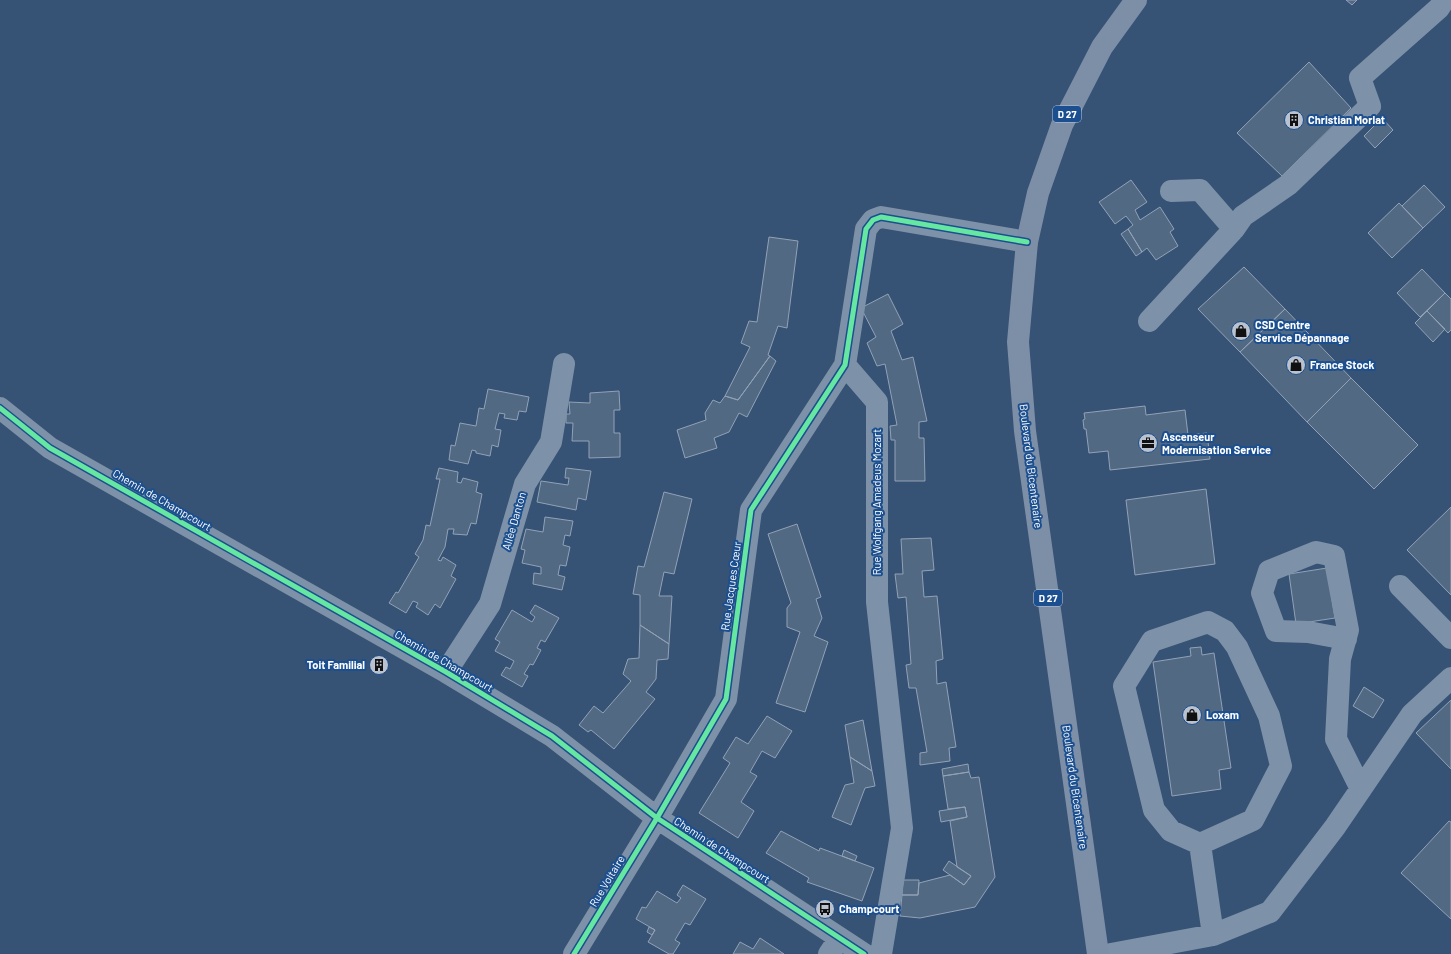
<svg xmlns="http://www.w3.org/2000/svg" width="1451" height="954" font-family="Barlow,sans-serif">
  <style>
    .building { fill: #526984; stroke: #92a2b6 }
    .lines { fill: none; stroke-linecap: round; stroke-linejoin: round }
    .minor { stroke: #7d92a8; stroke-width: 22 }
    .major { stroke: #7d8ea7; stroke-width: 22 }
    .cycleway-casing { stroke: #1b4f8f; stroke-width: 8 }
    .cycleway { stroke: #66e7a1; stroke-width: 5 }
    .labels { text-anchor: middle; stroke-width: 4; stroke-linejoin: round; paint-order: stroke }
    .shield { fill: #1b4f8f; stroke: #bbcadd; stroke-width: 1 }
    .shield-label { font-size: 10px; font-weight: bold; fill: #fff }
    .poi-label { font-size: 11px; font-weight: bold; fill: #fff; stroke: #1b4f8f; text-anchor: start }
    .street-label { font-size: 11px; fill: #fff; stroke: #1b4f8f }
  </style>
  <rect width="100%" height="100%" fill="#365274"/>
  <path class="building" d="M1346,0H1357L1352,5Z
    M1309,62L1351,108L1282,176L1237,133Z
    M1382,118L1393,130L1375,148L1364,136Z
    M1131,180L1147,202L1135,210L1140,220L1160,207L1174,229L1170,232L1178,246L1156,260L1147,248L1142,252L1128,229L1133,225L1126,216L1115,224L1099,202Z
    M1424,185L1445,207L1423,228L1402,206Z
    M1399,203L1423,228L1392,258L1368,233Z
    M1128,229L1142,252L1136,256L1121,234Z
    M769,237L798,241L787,328L778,326L768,355L770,356L738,400L725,396L750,347L741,343L749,321L757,322Z
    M1244,267L1285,309L1240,352L1198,309Z
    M1422,269L1445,293L1420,317L1397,293Z
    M1445,293L1451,299V330L1448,333L1427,311Z
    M888,294L903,324L891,331L902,360L913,357L927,421L919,422V438H924L925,481H895V440H891L890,426L897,425L885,364L877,366L867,343L876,337L861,308Z
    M1285,309L1351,378L1307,422L1240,352Z
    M1427,311L1445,329L1433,342L1415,323Z
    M770,356L776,361L747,417L739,413L729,432L714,438L717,448L685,458L677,430L706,420L705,413L713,400L720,403L725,396L738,400Z
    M1351,378L1418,445L1374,489L1307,422Z
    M488,389L529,397L526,412L519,411L517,420L504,418L505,414L499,413L495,429L501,430L498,447L492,445L490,456L476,453V451L472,450L468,464L449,460L451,445L455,446L460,423L476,426L479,408L484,409Z
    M619,391L620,410H614V433H620V457L589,458V441H572L573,423H566V414H570L569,402L590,403V393Z
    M1145,406L1146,415L1185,410L1188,435L1207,433L1210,459L1110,470L1108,451L1089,453L1086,429H1084L1083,420L1085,419L1084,413Z
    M439,468L458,472L457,482L461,483L463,478L478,482L476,492L482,494L476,524L471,523L467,535L453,534L454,529H448L445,547L438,560L441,561L443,557L456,565L451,576L456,579L440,608L435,604L428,615L416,607L418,603L413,601L406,613L389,603L396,592L398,593L419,557L415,554L423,540L426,525L430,526L440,479H436Z
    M566,468L591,471L586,500L578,498L576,510L537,502L541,481L568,485L569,478H565Z
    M1206,489L1215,564L1135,575L1126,500Z
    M664,492L692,499L674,574L664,572L659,596H672L669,644L640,625V595L633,594L638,566L644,567Z
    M1451,507V595L1407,550Z
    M545,517L573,521L570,536L565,535L563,545L570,547L566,566L560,565L558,575L565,577L562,590L533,584L534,573L541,574V567L522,563L525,550L521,549L526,529L543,532Z
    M797,524L821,597L816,599L822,618L814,636L828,642L805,712L776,703L800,632L787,627V608L791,603L768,534Z
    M931,538L934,570L922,571L924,597L937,596L943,659L936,661L937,684L946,682L956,747L949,748L950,761L920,765V753L927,752L916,688H909L906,665L911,664L906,597L898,598L895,574H903L901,539Z
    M1327,568L1335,618L1296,624L1289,574Z
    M535,605L559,618L545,642L541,640L537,648L541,650L533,665L530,664L524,674L528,676L522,687L501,675L506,667L510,669L514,661L495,651L500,642L495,639L512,610L532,622L535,617L530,613Z
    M640,625L669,644L668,659L657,660L656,679L646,692L655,699L614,749L591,730L588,732L579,725L594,706L603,713L631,681L623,674L628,659L639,658Z
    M1201,647L1202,655L1214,653L1231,768L1219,770L1221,789L1172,796L1153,662L1191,656L1190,648Z
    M376,658L386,665L382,671L372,665Z
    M1364,687L1384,700L1373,718L1353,706Z
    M1451,700V769L1416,733Z
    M767,716L792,731L775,758L762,751L750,772L757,776L741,802L754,811L738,838L699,813L730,763L723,758L736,737L748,744Z
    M863,720L872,771L850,757L845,725Z
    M850,757L872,771L875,786L865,788L851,825L832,817L845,785L854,783Z
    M968,764L969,772L943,776L942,769Z
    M969,772L971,778L979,777L995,877L975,907L920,918L900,916L902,895H918L919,883L950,875L964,885L971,876L957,867L950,821L967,817L965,807L948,809L943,776Z
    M965,807L967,817L941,822L939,811Z
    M1449,821L1451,822V919L1401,873Z
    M781,831L819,851L820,848L874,868L862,901L807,882L809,878L766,853Z
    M844,850L857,856L855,861L842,856Z
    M949,861L971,876L964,885L943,870Z
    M903,880H919L918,895H902Z
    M683,885L706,899L690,925L685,923L675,940L680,943L673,954H669L648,942L655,930L636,919L642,907L646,908L657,891L677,903L681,898L677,895Z
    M649,927L655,930L652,935L647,932Z
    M760,938L784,954H733L740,942L753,949Z"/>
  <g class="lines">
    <path class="minor" d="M1234,229L1243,216L1288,185L1370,106L1360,78L1439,8L1444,0
      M1149,321L1234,229L1200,190L1171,191
      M845,365L877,402V602L902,828L881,954
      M0,408L50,448L446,672L552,736L657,818L864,954
      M1400,586L1451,638
      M1346,639L1308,632L1276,631L1262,593L1269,571L1316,552L1334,556L1348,630L1340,659L1336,739L1361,789
      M446,672L490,604L525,484L551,442L564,364
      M1200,844L1171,831L1154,810L1124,686L1152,641L1208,622L1225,631L1237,647L1269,716L1281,766L1253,820L1200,844L1213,935
      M574,954L657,818L726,699L751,510L845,365L866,229L873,220L881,217L1027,242
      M829,954L839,939
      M1111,954L1213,935L1270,912L1335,827L1412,714L1451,678"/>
    <path class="major" d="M1098,954L1025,431L1018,342L1027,242L1038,193L1062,125L1102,47L1136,0"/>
    <defs>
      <path id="cycleway" d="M0,408L50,448L446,672L552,736L657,818L864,954
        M574,954L657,818L726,699L751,510L845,365L866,229L873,220L881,217L1027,242"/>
    </defs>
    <use href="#cycleway" class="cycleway-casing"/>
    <use href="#cycleway" class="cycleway"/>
  </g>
  <defs>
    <symbol id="building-disc" viewBox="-11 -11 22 22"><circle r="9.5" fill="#b9c2ce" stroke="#1b4f8f"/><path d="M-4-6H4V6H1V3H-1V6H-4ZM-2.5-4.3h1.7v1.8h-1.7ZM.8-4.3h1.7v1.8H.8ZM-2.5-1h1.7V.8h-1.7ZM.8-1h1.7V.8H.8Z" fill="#111"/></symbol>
    <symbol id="shop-disc" viewBox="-11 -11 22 22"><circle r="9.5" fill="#b9c2ce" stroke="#1b4f8f"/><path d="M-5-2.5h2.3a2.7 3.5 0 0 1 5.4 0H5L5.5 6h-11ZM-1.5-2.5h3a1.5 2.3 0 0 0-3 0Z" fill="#111"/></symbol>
    <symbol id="office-disc" viewBox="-11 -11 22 22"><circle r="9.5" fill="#b9c2ce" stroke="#1b4f8f"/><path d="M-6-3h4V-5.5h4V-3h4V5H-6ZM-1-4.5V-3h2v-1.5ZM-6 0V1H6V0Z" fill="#111"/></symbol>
    <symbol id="bus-disc" viewBox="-11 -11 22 22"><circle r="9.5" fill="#b9c2ce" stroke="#1b4f8f"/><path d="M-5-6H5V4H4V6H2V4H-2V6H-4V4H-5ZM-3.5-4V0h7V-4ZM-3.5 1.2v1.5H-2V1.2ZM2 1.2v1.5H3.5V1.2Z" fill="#111"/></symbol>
  </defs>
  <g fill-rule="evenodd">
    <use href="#building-disc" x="1283" y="109" width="22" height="22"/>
    <use href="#shop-disc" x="1230" y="320" width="22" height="22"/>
    <use href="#shop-disc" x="1285" y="354" width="22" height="22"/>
    <use href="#office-disc" x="1137" y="432" width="22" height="22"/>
    <use href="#building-disc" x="368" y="654" width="22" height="22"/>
    <use href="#shop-disc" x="1181" y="704" width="22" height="22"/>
    <use href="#bus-disc" x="814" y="898" width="22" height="22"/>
  </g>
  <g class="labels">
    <g class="shield">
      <rect x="1053" y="106" width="28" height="16" rx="3"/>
      <rect x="1034" y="590" width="28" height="16" rx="3"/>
    </g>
    <g class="shield-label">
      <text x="1067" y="118">D 27</text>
      <text x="1048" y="602">D 27</text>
    </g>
    <g class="poi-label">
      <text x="1308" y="124">Christian Morlat</text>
      <text x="1255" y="329">CSD Centre<tspan x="1255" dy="13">Service Dépannage</tspan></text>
      <text x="1310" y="369">France Stock</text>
      <text x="1162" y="441">Ascenseur<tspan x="1162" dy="13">Modernisation Service</tspan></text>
      <text x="365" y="669" text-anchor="end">Toit Familial</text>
      <text x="1206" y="719">Loxam</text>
      <text x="839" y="913">Champcourt</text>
    </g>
    <g class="street-label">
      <text transform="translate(1031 466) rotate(83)" y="4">Boulevard du Bicentenaire</text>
      <text transform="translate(162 500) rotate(30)" y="4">Chemin de Champcourt</text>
      <text transform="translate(877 502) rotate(-90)" y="4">Rue Wolfgang Amadeus Mozart</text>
      <text transform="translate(514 521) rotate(-74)" y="4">Allée Danton</text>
      <text transform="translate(731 586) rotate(-82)" y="4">Rue Jacques Cœur</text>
      <text transform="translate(444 661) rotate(30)" y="4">Chemin de Champcourt</text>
      <text transform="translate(1075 787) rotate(82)" y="4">Boulevard du Bicentenaire</text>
      <text transform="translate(722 850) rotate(33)" y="4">Chemin de Champcourt</text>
      <text transform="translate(607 881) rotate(-59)" y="4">Rue Voltaire</text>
    </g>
  </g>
</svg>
